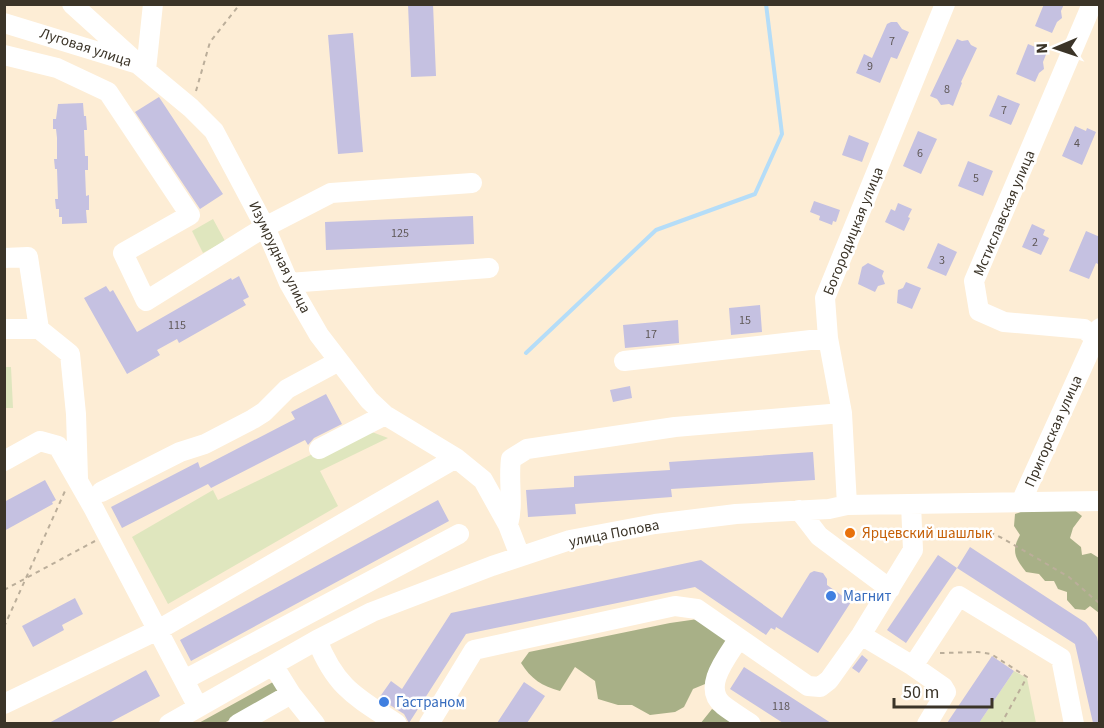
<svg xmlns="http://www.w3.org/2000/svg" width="1104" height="728" font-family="'Source Sans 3',sans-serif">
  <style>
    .green { fill: #dfe6be }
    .forest { fill: #a8b087 }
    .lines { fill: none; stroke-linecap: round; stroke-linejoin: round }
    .stream { stroke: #b5ddf8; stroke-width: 4 }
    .building { fill: #c5c1e1 }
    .path { stroke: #bbae9a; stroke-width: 2; stroke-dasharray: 4.5 4.5; stroke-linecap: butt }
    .minor { stroke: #fff; stroke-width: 20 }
    .food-dot { fill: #e8710a; stroke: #fff; stroke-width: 2 }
    .shop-dot { fill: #3f7fe0; stroke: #fff; stroke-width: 2 }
    .labels { text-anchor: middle; stroke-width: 5; stroke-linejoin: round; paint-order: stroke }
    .number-label { font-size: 12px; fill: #5e5756 }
    .street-label { font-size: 15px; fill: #3b3428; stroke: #fff }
    .food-label { font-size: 15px; fill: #c56008; stroke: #fff; text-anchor: start }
    .shop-label { font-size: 15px; fill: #366cbe; stroke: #fff; text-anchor: start }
  </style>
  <rect width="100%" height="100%" fill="#fdedd5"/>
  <path class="green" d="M213,219L225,241L203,253L192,231Z
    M5,367H11L13,408H5Z
    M364,429L388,438L320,471L338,506L168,604L132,537L213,490L218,500Z
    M1014,671L1027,678L1036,723H979Z"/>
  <path class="forest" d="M1073,509L1082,516L1073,528L1070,538L1081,547L1082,555L1091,553L1099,558L1098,585L1099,587V613L1090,606L1085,610L1075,609L1067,600V592L1058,589L1054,581H1045L1039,574L1026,572C1015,558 1011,551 1020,535L1014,526L1015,514L1026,510Z
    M698,619L732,643L710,682L693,689L684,707L675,712L650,715L632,705H618L598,699L595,681L575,667L560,691C542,686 531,679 521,663L529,652L670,623Z
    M273,682L277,683L278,692L275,695L224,723L197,724Z
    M712,709L735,723L700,724Z"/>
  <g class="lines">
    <path class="stream" d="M526,353L656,230L755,194L782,134L766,4"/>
  </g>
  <path class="building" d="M408,4H433L436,76L411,77Z
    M1044,4H1064L1061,11L1062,18L1057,22L1052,33L1035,26Z
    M891,22H897L902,29L909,32L897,59L891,57L880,83L856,73L864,54L872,58L887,24Z
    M353,33L363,152L338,154L328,35Z
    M957,39L962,41L968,40L971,45L977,48L961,82L962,83L953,106L949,104L941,105L937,99L930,96Z
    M1028,44L1047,52L1043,62L1044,69L1039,73L1035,82L1016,74Z
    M998,95L1020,104L1011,125L989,116Z
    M159,97L223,194L200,209L135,112Z
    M83,103L84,116H86L87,130H84L85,156H88V170H85L86,196L89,195V210H86L87,223L62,224V217H59V209H56L55,199H58L57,169H55L54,159H57V138L56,129H53V119H56L58,104Z
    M1075,126L1086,131L1087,128L1096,132L1082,165L1062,156Z
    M918,131L937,139L921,174L903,166Z
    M849,135L869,143L862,162L842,155Z
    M968,161L993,171L983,196L958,186Z
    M814,201L840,210L836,222L833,221L832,225L819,220L820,216L810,212Z
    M898,203L912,209L908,217L910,218L904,231L885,222L891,209L895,211Z
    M473,216L474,244L326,250L325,222Z
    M1032,224L1045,230L1043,235L1049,238L1041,255L1022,247Z
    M1086,231L1100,237V265L1096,263L1089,279L1069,271Z
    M938,243L957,252L946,276L927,268Z
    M868,263L884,271L882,276L885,284L878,286L875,292L858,284L862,267Z
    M239,276L249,297L243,300L246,305L179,343L177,339L157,350L160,355L127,374L84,298L106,286L110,292L113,290L137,332L231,278L232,280Z
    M906,282L921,288L912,309L897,303L898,290L903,288Z
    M760,305L762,332L731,335L729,308Z
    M678,320L679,343L625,348L623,325Z
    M630,386L632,398L613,402L610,390Z
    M326,394L342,424L314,438L308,445L305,440L211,488L208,484L122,528L111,507L198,462L200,468L295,419L291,412Z
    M813,452L815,480L671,489L672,497L575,504L576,514L528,517L526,490L574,487V476L670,470L669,462Z
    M45,480L56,500L52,502L53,504L4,531V502Z
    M438,500L449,521L191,661L180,640Z
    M970,547L1086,623L1097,637L1100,651V723H1093L1075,644L957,568Z
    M938,555L957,568L906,643L887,630Z
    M701,560L782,618L810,573L814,571L823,573L827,579V585L851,602L818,653L776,627L775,630L771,628L766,635L695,587L466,634L409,723L404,714L379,698L391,681L402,689L451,613Z
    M75,598L83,614L62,625L64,630L33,647L22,626Z
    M862,655L868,660L859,673L852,668Z
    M992,656L1014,671L979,723H947Z
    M744,667L831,723H783L730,689Z
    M146,670L160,696L109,723H49Z
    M524,682L545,696L527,723H497Z"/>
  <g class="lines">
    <path class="path" d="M196,91L210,42L240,4
      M928,527L944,530L983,529L1002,538L1069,577L1100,604
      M4,590L95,541
      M4,627L65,491
      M940,653L978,652L991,654L1027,677L1001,724"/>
    <path class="minor" d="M72,4L134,60
      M1092,4L974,281L979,311L1004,322L1084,329L1100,341
      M4,23L138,64L191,108L214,131L265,227L289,283L319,335L369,400L385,415L456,458L483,480L508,525L520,556
      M4,55L57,68L108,92L190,215L123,253L146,301L265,227L331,193L472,183
      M146,70L153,4
      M4,258L28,257L39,329
      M289,283L489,268
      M4,329H39L70,354L76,414L78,478
      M624,361L828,338
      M319,449L385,415
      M4,461L40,441L58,446L94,509L198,707
      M101,492L180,452L205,444L253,419L264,412L287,389L339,361
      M1021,502L1100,328
      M847,505L842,413L828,338L825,298L945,4
      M799,510L819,536L890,589
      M508,525C514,504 508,481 511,459L527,449L675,427L842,413
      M861,635L913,666L959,596L1061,658L1074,724
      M739,638C728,656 701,687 723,705C732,712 742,718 751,724
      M317,640C336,688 356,697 397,724
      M273,665L291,694L315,724
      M913,666L943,687L946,692L927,724
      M184,680L459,534
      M4,704L158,630L456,458
      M169,724L317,640L372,612L492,566L570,540L655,524L736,514L829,509L847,505L1100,501
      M238,724L291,694
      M429,724L474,650L675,606L697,609L808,686L820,687L829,680L861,635L913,550L911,504"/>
  </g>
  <circle class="food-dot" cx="850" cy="533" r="6"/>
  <g class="shop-dot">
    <circle cx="831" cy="596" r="6"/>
    <circle cx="384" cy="702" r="6"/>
  </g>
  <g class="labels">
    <g class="number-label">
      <text x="892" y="45">7</text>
      <text x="870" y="70">9</text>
      <text x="947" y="93">8</text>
      <text x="1004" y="114">7</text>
      <text x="1077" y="147">4</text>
      <text x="920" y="157">6</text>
      <text x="976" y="182">5</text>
      <text x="400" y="237">125</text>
      <text x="1035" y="246">2</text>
      <text x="942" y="264">3</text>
      <text x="745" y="324">15</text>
      <text x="177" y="329">115</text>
      <text x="651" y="338">17</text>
      <text x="781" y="710">118</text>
    </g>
    <g class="street-label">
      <text transform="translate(86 47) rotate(18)" y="5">Луговая улица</text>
      <text transform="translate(1004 213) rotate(-67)" y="5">Мстиславская улица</text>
      <text transform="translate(853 231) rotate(-68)" y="5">Богородицкая улица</text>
      <text transform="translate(280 257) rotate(64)" y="5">Изумрудная улица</text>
      <text transform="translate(1053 431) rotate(-66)" y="5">Пригорская улица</text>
      <text transform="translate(614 533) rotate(-11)" y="5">улица Попова</text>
    </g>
    <g class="food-label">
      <text x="862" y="538">Ярцевский шашлык</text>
    </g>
    <g class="shop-label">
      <text x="843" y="601">Магнит</text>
      <text x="396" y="707">Гастраном</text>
    </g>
  </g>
  <rect width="1104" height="728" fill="none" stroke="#3b3428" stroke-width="12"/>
  <g transform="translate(1056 48) rotate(268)" stroke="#ffffff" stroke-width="4.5" paint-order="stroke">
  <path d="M0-4.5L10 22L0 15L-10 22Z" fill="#3b3428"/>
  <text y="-9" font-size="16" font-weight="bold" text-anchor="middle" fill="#3b3428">N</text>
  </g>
  <path d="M894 698v9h98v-9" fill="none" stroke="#3b3428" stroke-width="3"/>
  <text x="903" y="698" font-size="18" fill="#3b3428" stroke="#ffffff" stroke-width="4.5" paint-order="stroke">50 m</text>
</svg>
